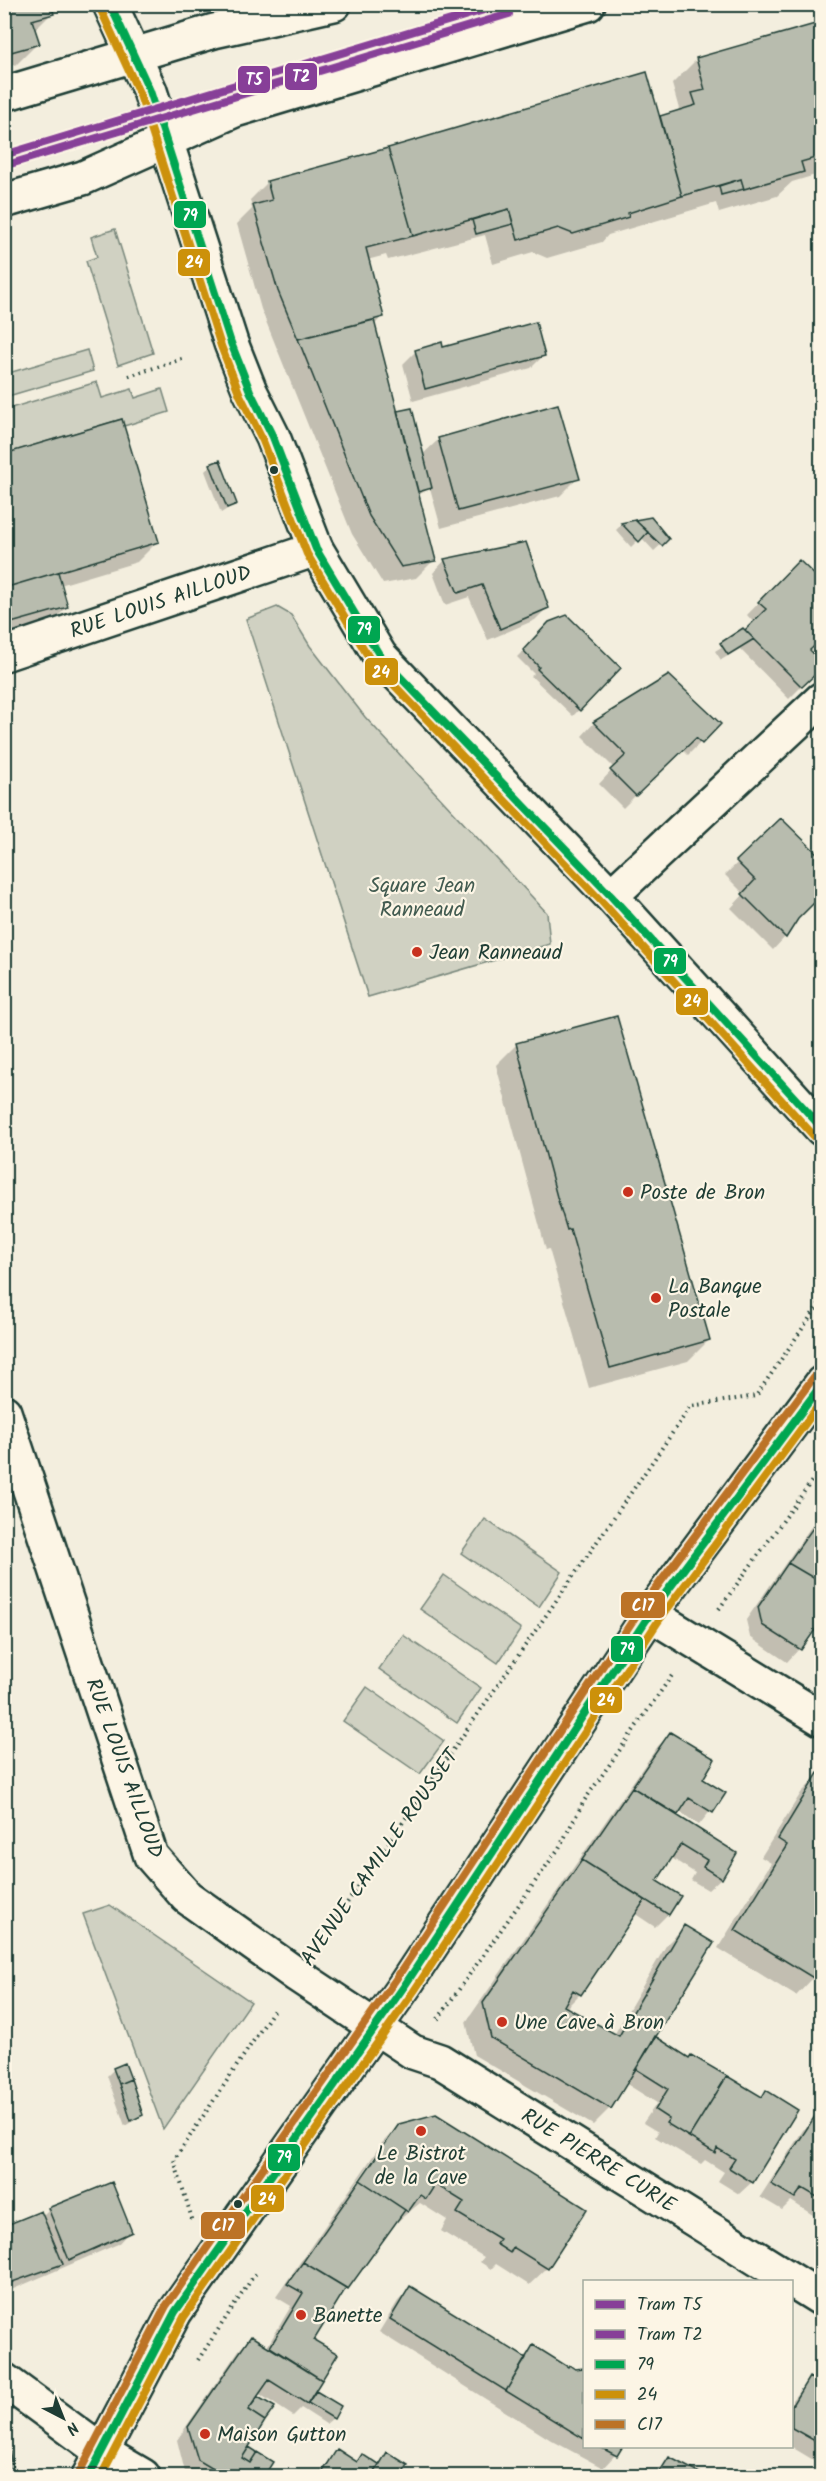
<svg xmlns="http://www.w3.org/2000/svg" width="826" height="2481" font-family="Kalam,sans-serif">
  <style>
    .green { fill: #d0d1c2; stroke: #78877b; stroke-width: 1.5 }
    .shadow { fill: #0003; fill-rule: evenodd }
    .building { fill: #b8bcae; stroke: #1f3d34; stroke-width: 1.5 }
    .lines { fill: none; stroke-linecap: round; stroke-linejoin: round }
    .minor-casing { stroke: #1f3d34; stroke-width: 38 }
    .major-casing { stroke: #1f3d34; stroke-width: 38 }
    .path { stroke: #1f3d34; stroke-width: 4; stroke-dasharray: 1.5 4.5; stroke-linecap: butt }
    .minor { stroke: #fcf5e5; stroke-width: 33 }
    .major { stroke: #fcf5e5; stroke-width: 33 }
    .bus-1-casing { stroke: #fcf5e5; stroke-width: 12 }
    .bus-2-casing { stroke: #fcf5e5; stroke-width: 12 }
    .bus-3-casing { stroke: #fcf5e5; stroke-width: 12 }
    .bus-1 { stroke: #00a651; stroke-width: 8 }
    .bus-2 { stroke: #cc910a; stroke-width: 8 }
    .bus-3 { stroke: #bc7326; stroke-width: 8 }
    .tram-1-casing { stroke: #fcf5e5; stroke-width: 12 }
    .tram-2-casing { stroke: #fcf5e5; stroke-width: 12 }
    .tram-1 { stroke: #873f98; stroke-width: 8 }
    .tram-2 { stroke: #873f98; stroke-width: 8 }
    .bus-dot { fill: #1f3d34; stroke: #fcf5e5; stroke-width: 2 }
    .poi-dot { fill: #c8321e; stroke: #fcf5e5; stroke-width: 2 }
    .labels { text-anchor: middle; stroke-width: 4.5; stroke-linejoin: round; paint-order: stroke }
    .street-label { font-size: 21px; fill: #1f3d34; stroke: #fcf5e5 }
    .park-label { font-size: 21px; fill: #425b50; stroke: #fcf5e5 }
    .poi-label { font-size: 21px; fill: #1f3d34; stroke: #fcf5e5; text-anchor: start }
    .line-badge { stroke: #fcf5e5; stroke-width: 2 }
    .badge-label { font-size: 16px; text-anchor: middle; font-weight: bold; fill: #fff }
  </style>
  <rect width="100%" height="100%" fill="#f3eede"/>
  <filter id="ink" filterUnits="userSpaceOnUse"><feTurbulence type="fractalNoise" baseFrequency=".0167" numOctaves="2"/><feDisplacementMap in="SourceGraphic" scale="12" xChannelSelector="R" yChannelSelector="G"/><feConvolveMatrix kernelMatrix="1 2 1 2 8 2 1 2 1" color-interpolation-filters="sRGB"/></filter>
  <g filter="url(#ink)">
    <path class="green" d="M115,229L153,353L118,365L86,261L97,257L91,237Z
      M87,350L93,371L5,397V374Z
      M97,382L102,398L132,389L135,398L162,389L169,412L124,426L122,419L5,454L4,410Z
      M277,607L291,615L310,646L365,717L547,913L550,944L368,997L246,619Z
      M485,1519L562,1572L539,1607L461,1553Z
      M444,1575L521,1629L498,1663L420,1609Z
      M403,1635L481,1688L457,1723L379,1669Z
      M367,1687L444,1741L420,1774L343,1721Z
      M110,1905L251,2002L163,2129L83,1914Z"/>
    <path class="shadow" d="M4,4L52,13L34,31L38,43L17,64L4,68Z
      M822,24V173L792,182L777,196L719,213L716,203L608,235L602,242L547,258L533,252L493,264L485,235L388,260L386,255L367,260L382,317L374,325L396,413L422,455L439,439L578,478L560,496L441,528L430,488L417,496L434,560L416,578L383,584L352,534L261,309L237,224L252,209L250,200L267,183L386,150L659,117L675,113L679,109L672,84L697,59Z
      M442,349L543,356L531,368L413,401L403,364L416,351Z
      M4,456L158,541L137,562L60,585L67,607L54,620L4,634Z
      M822,464V475L816,470Z
      M211,465L235,504L221,513L205,471Z
      M650,518L667,539L654,551L641,537L631,547L616,530L622,524Z
      M445,560L547,608L535,620L488,640L469,597L445,605L433,573Z
      M799,562L808,650L822,666L789,699L740,649L721,660L715,651L745,632L754,623L747,615Z
      M550,624L619,668L573,716L531,676L534,674L517,657Z
      M669,677L719,724L688,755L682,749L623,808L599,784L614,768L582,736L594,723Z
      M781,820L796,918L785,937L773,950L731,908L744,894L725,875Z
      M517,1044L709,1340L688,1361L589,1388L549,1249L546,1250L496,1065Z
      M822,1511V1617L799,1649L787,1662L750,1637L746,1620Z
      M671,1734L701,1779L724,1794L699,1825L679,1811L676,1816L721,1878L708,1890L691,1880L695,1873L670,1857L655,1882L668,1914L655,1927L634,1913L580,1994L566,2008L614,2035L667,1944L684,1927L654,2037L760,2098L766,2092L752,2182L739,2194L718,2181L724,2172L705,2160L701,2164L655,2137L658,2132L643,2123L657,2103L625,2083L610,2108L593,2125L474,2055L466,2022L658,1746Z
      M819,1775L822,1965L813,1978L796,1996L718,1948L771,1863L761,1857L801,1793Z
      M114,2069L142,2115L125,2126L107,2076Z
      M815,2118L822,2121V2212L816,2217L791,2201L782,2210L760,2197L803,2130Z
      M400,2125L547,2268L529,2285L496,2264L491,2269L480,2262L484,2257L441,2231L447,2220L420,2203L393,2225L339,2295L312,2341L335,2354L310,2397L316,2393L333,2418L326,2424L301,2408L293,2416L258,2393L251,2403L258,2398L247,2448L271,2462L262,2476H192L185,2472L177,2440L239,2350L251,2338L267,2347L291,2306L276,2297L382,2143ZM387,2139H390L357,2187L354,2186Z
      M49,2210L130,2231L118,2244L4,2293V2228L42,2217Z
      M411,2288L523,2358L534,2347L568,2368L584,2370V2446H621L615,2455L603,2468L551,2440L379,2332L398,2301Z
      M809,2379L822,2387L820,2464L790,2446L792,2400Z
      M338,2451L356,2463L363,2456L377,2466L387,2454L406,2466L399,2476H317Z
      M670,2459L702,2476H657Z"/>
    <path class="building" d="M4,4H51L54,14L32,20L40,44L4,54Z
      M822,22V156L801,162L804,172L744,189L741,179L682,196L660,116L696,105L692,93L705,90L696,58Z
      M647,72L682,196L628,213L629,217L573,234L558,228L518,240L509,209L413,236L388,148Z
      M388,148L413,236L366,248L384,317L298,339L278,291L253,205L272,200L267,181Z
      M741,179L744,189L721,195L719,186Z
      M509,209L513,224L476,234L472,220Z
      M374,320L436,561L401,567L369,516L298,339Z
      M536,322L545,356L425,389L415,350L442,342L443,347Z
      M558,404L580,479L458,511L438,438Z
      M412,408L432,488L418,492L397,411Z
      M122,419L159,542L4,588V454Z
      M220,460L237,504L227,508L210,464Z
      M651,517L669,539L662,546L635,520Z
      M635,520L648,532L639,542L621,523Z
      M526,542L549,608L500,629L482,585L458,593L444,559Z
      M799,560L822,582V639L810,650L822,662V668L802,687L745,630L766,609L758,602Z
      M58,572L68,607L4,625V588Z
      M567,615L621,668L580,711L537,669L539,667L523,650L549,622Z
      M743,628L754,639L728,655L720,643Z
      M669,675L721,724L702,744L696,738L636,796L610,770L626,755L593,722Z
      M781,818L822,858V895L798,919L786,938L742,894L755,880L736,861Z
      M617,1016L710,1340L610,1368L570,1229L567,1230L557,1197L516,1043Z
      M822,1515V1583L788,1563Z
      M788,1563L822,1583V1620L801,1650L762,1625L758,1607Z
      M670,1732L715,1759L703,1779L726,1793L713,1813L689,1798L678,1815L632,1787Z
      M818,1773L822,1775V1968L815,1979L735,1930L787,1845L778,1839Z
      M632,1787L737,1853L722,1879L703,1867L707,1860L681,1844L657,1881L681,1896L669,1915L582,1860Z
      M582,1860L645,1900L581,1995L573,1990L564,2006L619,2036L684,1925L714,1943L611,2109L491,2038L483,2003Z
      M655,2036L689,2058L691,2055L727,2076L689,2137L666,2123L669,2119L655,2110L668,2089L636,2069Z
      M125,2063L131,2079L119,2084L113,2068Z
      M727,2076L762,2097L766,2090L798,2110L753,2183L729,2168L735,2159L717,2148L715,2153L689,2137Z
      M131,2079L143,2115L131,2121L119,2084Z
      M436,2114L587,2209L548,2269L513,2247L510,2253L496,2244L500,2239L457,2213L464,2202L430,2181L428,2184L433,2188L426,2199L420,2195L408,2212L360,2180L399,2124Z
      M815,2116L822,2120V2200L802,2188L795,2198L771,2184Z
      M360,2180L405,2210L348,2289L303,2262Z
      M112,2182L132,2232L69,2260L48,2208Z
      M41,2211L63,2264L4,2285V2226Z
      M303,2262L346,2288L314,2340L338,2354L322,2380L270,2347L303,2293L287,2284Z
      M410,2286L526,2358L506,2391L390,2319Z
      M251,2336L322,2380L307,2404L269,2380L248,2410L265,2421L242,2458L250,2463L257,2452L273,2462L264,2476H225L198,2460L188,2427Z
      M533,2345L568,2367L569,2365L575,2369L584,2368V2439L506,2391Z
      M809,2377L822,2385V2445L792,2428V2405Z
      M316,2391L341,2406L334,2419L308,2403Z
      M258,2397L275,2407L265,2421L248,2410Z
      M4,2431L6,2433L14,2476H4Z
      M598,2446H623L617,2456Z
      M249,2447L257,2452L250,2463L242,2458Z
      M337,2449L357,2462L362,2454L379,2465L375,2472L382,2476H320Z
      M387,2452L408,2465L401,2476H382L375,2472Z
      M669,2457L705,2476H657Z"/>
    <g class="lines">
      <defs>
        <g id="minor">
          <path d="M110,4L150,91L231,343L250,391L273,437L316,549L380,656L611,896L822,1129"/>
          <path id="s1" d="M4,654L316,549"/>
          <path d="M611,896L822,699"/>
          <path id="s2" d="M4,1412L151,1856L187,1897L297,1975L413,2052L440,2061L822,2299"/>
          <path d="M650,1614L822,1719"/>
          <path d="M4,2380L102,2452L143,2476"/>
          <path d="M89,2476L175,2312L405,1985L650,1614L822,1383"/>
        </g>
        <path id="major" d="M4,94L214,31L334,4
          M4,201L83,178L235,110L588,4"/>
      </defs>
      <use href="#minor" class="minor-casing"/>
      <use href="#major" class="major-casing"/>
      <path class="path" d="M129,376L185,358
        M719,1609L822,1467
        M320,1942L691,1406L756,1396L822,1300
        M438,2019L559,1848L584,1801L673,1674
        M192,2219L174,2160L276,2007
        M198,2360L257,2271"/>
      <use href="#minor" class="minor"/>
      <use href="#major" class="major"/>
      <defs>
        <path id="bus-1" d="M110,4L150,91L231,343L250,391L273,437L316,549L380,656L611,896L822,1128
          M89,2476L175,2312L405,1985L650,1614L822,1384"/>
        <path id="bus-2" d="M100,8L140,95L221,346L240,395L263,441L307,554L371,661L603,903L814,1136
          M101,2476L184,2317L414,1991L659,1620L822,1401"/>
        <path id="bus-3" d="M80,2471L166,2306L396,1979L641,1608L814,1377"/>
      </defs>
      <use href="#bus-1" class="bus-1-casing"/>
      <use href="#bus-2" class="bus-2-casing"/>
      <use href="#bus-3" class="bus-3-casing"/>
      <use href="#bus-1" class="bus-1"/>
      <use href="#bus-2" class="bus-2"/>
      <use href="#bus-3" class="bus-3"/>
      <defs>
        <path id="tram-1" d="M4,155L504,4"/>
        <path id="tram-2" d="M7,165L509,14"/>
      </defs>
      <use href="#tram-1" class="tram-1-casing"/>
      <use href="#tram-2" class="tram-2-casing"/>
      <use href="#tram-1" class="tram-1"/>
      <use href="#tram-2" class="tram-2"/>
    </g>
  </g>
  <g class="bus-dot">
    <circle cx="274" cy="470" r="5"/>
    <circle cx="238" cy="2204" r="5"/>
  </g>
  <g class="poi-dot">
    <circle cx="417" cy="952" r="6"/>
    <circle cx="628" cy="1192" r="6"/>
    <circle cx="656" cy="1298" r="6"/>
    <circle cx="502" cy="2022" r="6"/>
    <circle cx="421" cy="2131" r="6"/>
    <circle cx="301" cy="2315" r="6"/>
    <circle cx="205" cy="2434" r="6"/>
  </g>
  <g class="labels">
    <g class="street-label">
      <text dy="7" stroke="none"><textPath href="#s1" startOffset="165">RUE LOUIS AILLOUD</textPath></text>
      <text transform="translate(125 1768) rotate(70)" y="7">RUE LOUIS AILLOUD</text>
      <text transform="translate(379 1857) rotate(-55)" y="7">AVENUE CAMILLE ROUSSET</text>
      <text dy="7" stroke="none"><textPath href="#s2" startOffset="1012">RUE PIERRE CURIE</textPath></text>
    </g>
    <g class="park-label">
      <text x="422" y="892">Square Jean<tspan x="422" dy="24">Ranneaud</tspan></text>
    </g>
    <g class="poi-label">
      <text x="429" y="959">Jean Ranneaud</text>
      <text x="640" y="1199">Poste de Bron</text>
      <text x="668" y="1293">La Banque<tspan x="668" dy="24">Postale</tspan></text>
      <text x="514" y="2029">Une Cave à Bron</text>
      <text x="421" y="2160" text-anchor="middle">Le Bistrot<tspan x="421" dy="24">de la Cave</tspan></text>
      <text x="313" y="2322">Banette</text>
      <text x="217" y="2441">Maison Gutton</text>
    </g>
  </g>
  <g class="line-badge">
    <rect x="284" y="62" width="34" height="29" rx="6" fill="#873f98"/>
    <rect x="237" y="65" width="34" height="29" rx="6" fill="#873f98"/>
    <rect x="173" y="200" width="34" height="29" rx="6" fill="#00a651"/>
    <rect x="177" y="248" width="34" height="29" rx="6" fill="#cc910a"/>
    <rect x="347" y="615" width="34" height="29" rx="6" fill="#00a651"/>
    <rect x="364" y="657" width="35" height="29" rx="6" fill="#cc910a"/>
    <rect x="653" y="947" width="34" height="28" rx="6" fill="#00a651"/>
    <rect x="675" y="987" width="34" height="29" rx="6" fill="#cc910a"/>
    <rect x="620" y="1591" width="46" height="28" rx="6" fill="#bc7326"/>
    <rect x="610" y="1635" width="34" height="28" rx="6" fill="#00a651"/>
    <rect x="589" y="1686" width="34" height="28" rx="6" fill="#cc910a"/>
    <rect x="267" y="2143" width="34" height="29" rx="6" fill="#00a651"/>
    <rect x="250" y="2184" width="35" height="29" rx="6" fill="#cc910a"/>
    <rect x="200" y="2211" width="46" height="29" rx="6" fill="#bc7326"/>
  </g>
  <g class="badge-label">
    <text x="301" y="82">T2</text>
    <text x="254" y="85">T5</text>
    <text x="190" y="221">79</text>
    <text x="194" y="268">24</text>
    <text x="364" y="635">79</text>
    <text x="381" y="678">24</text>
    <text x="670" y="967">79</text>
    <text x="692" y="1007">24</text>
    <text x="643" y="1611">C17</text>
    <text x="627" y="1655">79</text>
    <text x="606" y="1706">24</text>
    <text x="284" y="2163">79</text>
    <text x="267" y="2205">24</text>
    <text x="223" y="2231">C17</text>
  </g>
  <rect width="826" height="2481" fill="none" stroke="#fcf5e5" stroke-width="24"/>
  <rect x="12" y="12" width="802" height="2457" fill="none" stroke="#1f3d34" stroke-width="2" filter="url(#ink)"/>
  <rect x="583" y="2280" width="210" height="168" fill="#fcf5e5" stroke="#a4ab9e" stroke-width="1.5"/>
  <rect x="595" y="2300" width="30" height="9" fill="#873f98" stroke="#a4ab9e" stroke-width="1.5"/>
  <text x="637" y="2310" font-size="18" fill="#1f3d34">Tram T5</text>
  <rect x="595" y="2330" width="30" height="9" fill="#873f98" stroke="#a4ab9e" stroke-width="1.5"/>
  <text x="637" y="2340" font-size="18" fill="#1f3d34">Tram T2</text>
  <rect x="595" y="2360" width="30" height="9" fill="#00a651" stroke="#a4ab9e" stroke-width="1.5"/>
  <text x="637" y="2370" font-size="18" fill="#1f3d34">79</text>
  <rect x="595" y="2390" width="30" height="9" fill="#cc910a" stroke="#a4ab9e" stroke-width="1.5"/>
  <text x="637" y="2400" font-size="18" fill="#1f3d34">24</text>
  <rect x="595" y="2420" width="30" height="9" fill="#bc7326" stroke="#a4ab9e" stroke-width="1.5"/>
  <text x="637" y="2430" font-size="18" fill="#1f3d34">C17</text>
  <g transform="translate(63 2418) rotate(138)" stroke="#fcf5e5" stroke-width="4.5" paint-order="stroke">
  <path d="M0-4.5L10 22L0 15L-10 22Z" fill="#1f3d34"/>
  <text y="-9" font-size="16" font-weight="bold" text-anchor="middle" fill="#1f3d34">N</text>
  </g>
</svg>
